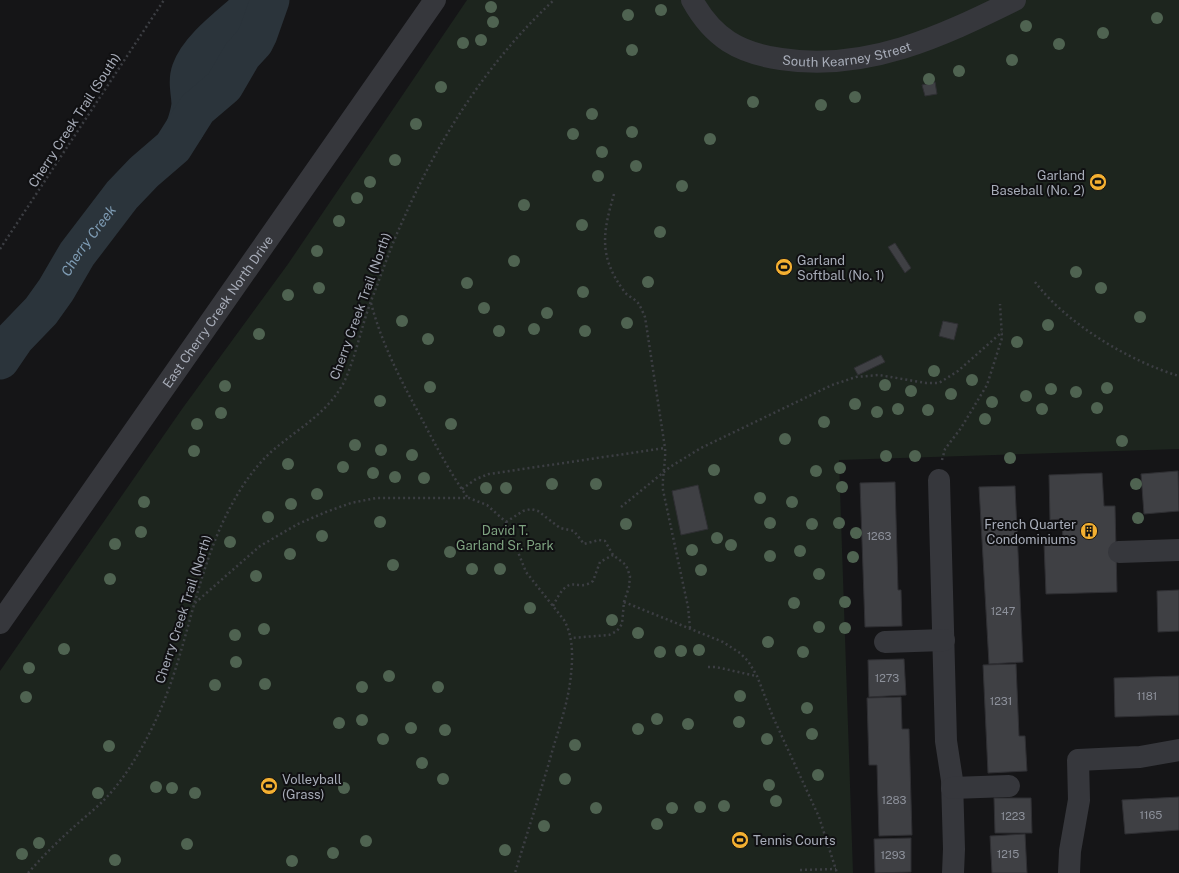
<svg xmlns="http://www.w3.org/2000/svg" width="1179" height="873" font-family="'Public Sans',sans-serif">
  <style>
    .green { fill: #1d251e }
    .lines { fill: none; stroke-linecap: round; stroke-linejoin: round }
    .river { stroke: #2b343b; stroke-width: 39 }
    .building { fill: #3f4044; stroke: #2f2f33 }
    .path { stroke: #3c3e43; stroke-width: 2.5; stroke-dasharray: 2 3; stroke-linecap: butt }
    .minor { stroke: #36373c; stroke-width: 22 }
    .tree { fill: #4f6351 }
    .labels { text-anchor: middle; stroke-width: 4; stroke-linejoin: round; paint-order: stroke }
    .number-label { font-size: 11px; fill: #8d919b }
    .street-label { font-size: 13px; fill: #a7acb8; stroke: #101012 }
    .poi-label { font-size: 13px; fill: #a7acb8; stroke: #101012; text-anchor: start }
    .park-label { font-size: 13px; fill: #7ea380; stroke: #101012 }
    .water-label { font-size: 14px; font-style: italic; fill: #7e9bb3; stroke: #101012 }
  </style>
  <rect width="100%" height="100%" fill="#151517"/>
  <path class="green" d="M467,0H1179V449L839,460L853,873H0V671L182,409L288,264Z"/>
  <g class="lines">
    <g class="river">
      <path d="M185,128C188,120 190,113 191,105C191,94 187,82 191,71C200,45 238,20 258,0"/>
      <path id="s1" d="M0,360L15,338L41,311L56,290L77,254L122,195L144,172L173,147L197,109L224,86L242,55L254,42L258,34L270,0"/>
    </g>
  </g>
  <path class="building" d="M935,82L937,94L925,96L922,85Z
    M895,243L911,268L905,273L888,247Z
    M943,321L958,324L954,340L939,336Z
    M881,355L885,362L858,375L854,368Z
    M1178,471L1179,511L1144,514L1141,474Z
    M1102,473L1104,506H1115L1117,592L1046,594L1044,543H1063L1062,519L1050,520L1049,475Z
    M895,482L898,590H901L902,626L865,627L860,483Z
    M698,485L708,529L681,535L672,491Z
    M1015,486L1023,662L989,664L979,487Z
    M1179,590V631L1158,632L1157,591Z
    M904,659L906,695L869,697L868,660Z
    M1016,664L1019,736H1025L1027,771L988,773L983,665Z
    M1179,676V715L1115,717L1114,678Z
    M901,697L902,729H909L912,835L879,836L877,765H869L867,698Z
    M1179,797V830L1125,834L1122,800Z
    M994,798H1031L1032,833H995Z
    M1025,834L1027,873H992L990,836Z
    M911,838V872L875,873L874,839Z"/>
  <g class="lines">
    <path class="path" d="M614,194C603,232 598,256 624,291C627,296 634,298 638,303C641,307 643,313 645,317L665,448
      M0,249L164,0
      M1035,282C1067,324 1129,361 1179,376
      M371,303C381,341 398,375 417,410C433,440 448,470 468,498
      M942,460L945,449L961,428L987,385L1002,338L1000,304
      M462,489L476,479L489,474L665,448C666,462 662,475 663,490L688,607L690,628
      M621,507L670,467L701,448L832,385L856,377L879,375L926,383H939L958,371L1002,332
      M506,522L523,511L531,509L538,511L560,528L574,531L584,544L599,540L605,541L613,555L626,565L630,576L629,587L624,602L622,624L617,631L609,635L571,638
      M624,602L723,642L740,653L748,661L757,676L773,717L819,817L837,873
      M195,603L260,546L298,524L326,512L351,503L376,498H469L487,505L506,522L526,572L564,620C573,636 573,656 571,674C569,698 561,722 554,745C542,788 528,830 515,873
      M553,606C571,569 575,594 593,581L600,562L613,555
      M708,667H716L756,676
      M800,870L836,869
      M28,873C43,856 59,840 76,825C85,817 95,809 103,801C122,782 138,756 150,732C189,657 193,570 236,497C245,481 257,465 271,452C297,429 329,413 345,380C357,353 362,323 373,296C383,270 392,243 404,218C439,138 489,60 554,0"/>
    <g class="minor">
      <path id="s2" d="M692,0C713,38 739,53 781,59C866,72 940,37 1015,0"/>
      <path d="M939,480L946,741L952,780L954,849L953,873"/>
      <path d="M1119,552L1179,550"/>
      <path id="s3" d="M0,623L435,0"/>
      <path d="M885,642L944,640"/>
      <path d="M952,788L1009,786"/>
      <path d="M1069,873L1070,851L1079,800L1078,760L1140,757L1179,750"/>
    </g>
  </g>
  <g class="tree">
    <circle cx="491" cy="7" r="6"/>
    <circle cx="661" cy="10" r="6"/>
    <circle cx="628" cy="15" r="6"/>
    <circle cx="1157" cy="18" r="6"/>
    <circle cx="493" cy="22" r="6"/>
    <circle cx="1026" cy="26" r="6"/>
    <circle cx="1103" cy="33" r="6"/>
    <circle cx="481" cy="40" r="6"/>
    <circle cx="463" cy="43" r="6"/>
    <circle cx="1059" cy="44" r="6"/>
    <circle cx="632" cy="50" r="6"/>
    <circle cx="1012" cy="60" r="6"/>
    <circle cx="959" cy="71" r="6"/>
    <circle cx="929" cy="79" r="6"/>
    <circle cx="441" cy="87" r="6"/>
    <circle cx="855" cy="97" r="6"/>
    <circle cx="753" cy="102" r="6"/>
    <circle cx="821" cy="105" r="6"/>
    <circle cx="592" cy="114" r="6"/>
    <circle cx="416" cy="124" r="6"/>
    <circle cx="632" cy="132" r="6"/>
    <circle cx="573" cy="134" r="6"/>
    <circle cx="710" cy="139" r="6"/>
    <circle cx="602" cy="152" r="6"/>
    <circle cx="395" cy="160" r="6"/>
    <circle cx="636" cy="166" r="6"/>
    <circle cx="598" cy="176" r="6"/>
    <circle cx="370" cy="182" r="6"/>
    <circle cx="682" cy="186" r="6"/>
    <circle cx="357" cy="198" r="6"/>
    <circle cx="524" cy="205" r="6"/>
    <circle cx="339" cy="221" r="6"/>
    <circle cx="582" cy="225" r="6"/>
    <circle cx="660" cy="232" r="6"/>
    <circle cx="317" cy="251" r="6"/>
    <circle cx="514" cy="261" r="6"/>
    <circle cx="1076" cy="272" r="6"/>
    <circle cx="648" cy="282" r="6"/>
    <circle cx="467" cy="283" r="6"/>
    <circle cx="319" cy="288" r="6"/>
    <circle cx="1101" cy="288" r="6"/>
    <circle cx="583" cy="292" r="6"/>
    <circle cx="288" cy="295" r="6"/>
    <circle cx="484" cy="308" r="6"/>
    <circle cx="547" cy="313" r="6"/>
    <circle cx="1140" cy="317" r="6"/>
    <circle cx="402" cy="321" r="6"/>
    <circle cx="627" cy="323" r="6"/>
    <circle cx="1048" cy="325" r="6"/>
    <circle cx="534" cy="329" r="6"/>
    <circle cx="499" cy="331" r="6"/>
    <circle cx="585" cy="331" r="6"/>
    <circle cx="259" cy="334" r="6"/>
    <circle cx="428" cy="339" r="6"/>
    <circle cx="1017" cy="342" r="6"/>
    <circle cx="934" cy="371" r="6"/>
    <circle cx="972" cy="380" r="6"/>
    <circle cx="885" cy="385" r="6"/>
    <circle cx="225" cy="386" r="6"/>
    <circle cx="430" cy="387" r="6"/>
    <circle cx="1107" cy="388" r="6"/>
    <circle cx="1051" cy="389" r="6"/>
    <circle cx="911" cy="391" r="6"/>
    <circle cx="1076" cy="392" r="6"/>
    <circle cx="951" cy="394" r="6"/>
    <circle cx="1026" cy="396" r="6"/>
    <circle cx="380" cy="401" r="6"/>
    <circle cx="992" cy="402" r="6"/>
    <circle cx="855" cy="404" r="6"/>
    <circle cx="1097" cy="408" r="6"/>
    <circle cx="898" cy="409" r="6"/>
    <circle cx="1042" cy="409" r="6"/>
    <circle cx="928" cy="410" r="6"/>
    <circle cx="877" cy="412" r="6"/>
    <circle cx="221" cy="413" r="6"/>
    <circle cx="985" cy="419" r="6"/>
    <circle cx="824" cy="422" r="6"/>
    <circle cx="197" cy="424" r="6"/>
    <circle cx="451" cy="424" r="6"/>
    <circle cx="785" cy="439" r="6"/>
    <circle cx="1122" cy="441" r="6"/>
    <circle cx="355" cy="445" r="6"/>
    <circle cx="381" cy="450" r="6"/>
    <circle cx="194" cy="451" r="6"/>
    <circle cx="412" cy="455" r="6"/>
    <circle cx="886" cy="456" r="6"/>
    <circle cx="915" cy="456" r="6"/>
    <circle cx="1010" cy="458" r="6"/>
    <circle cx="288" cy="464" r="6"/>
    <circle cx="343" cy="467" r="6"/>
    <circle cx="840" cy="468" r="6"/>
    <circle cx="714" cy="470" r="6"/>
    <circle cx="816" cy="471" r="6"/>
    <circle cx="373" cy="473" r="6"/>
    <circle cx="395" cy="477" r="6"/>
    <circle cx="424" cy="478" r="6"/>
    <circle cx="552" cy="484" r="6"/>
    <circle cx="596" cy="484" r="6"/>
    <circle cx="1136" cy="484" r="6"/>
    <circle cx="842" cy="487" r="6"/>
    <circle cx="486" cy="488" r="6"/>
    <circle cx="506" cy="488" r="6"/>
    <circle cx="317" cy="494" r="6"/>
    <circle cx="760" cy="498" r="6"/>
    <circle cx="144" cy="502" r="6"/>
    <circle cx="792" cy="502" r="6"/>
    <circle cx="291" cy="504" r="6"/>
    <circle cx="268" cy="517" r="6"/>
    <circle cx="1138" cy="518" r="6"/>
    <circle cx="380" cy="522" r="6"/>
    <circle cx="770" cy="523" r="6"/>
    <circle cx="839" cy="523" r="6"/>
    <circle cx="626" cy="524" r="6"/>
    <circle cx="812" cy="524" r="6"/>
    <circle cx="141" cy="532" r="6"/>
    <circle cx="856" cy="533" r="6"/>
    <circle cx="322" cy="536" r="6"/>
    <circle cx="717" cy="538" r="6"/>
    <circle cx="230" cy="542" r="6"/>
    <circle cx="115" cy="544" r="6"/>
    <circle cx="731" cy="545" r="6"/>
    <circle cx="692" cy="550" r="6"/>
    <circle cx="800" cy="551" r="6"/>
    <circle cx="450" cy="552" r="6"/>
    <circle cx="290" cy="554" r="6"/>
    <circle cx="770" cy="556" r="6"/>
    <circle cx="853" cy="557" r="6"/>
    <circle cx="393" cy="565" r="6"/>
    <circle cx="472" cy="569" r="6"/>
    <circle cx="500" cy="569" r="6"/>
    <circle cx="701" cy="570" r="6"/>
    <circle cx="819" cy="574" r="6"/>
    <circle cx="256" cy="576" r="6"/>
    <circle cx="110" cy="579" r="6"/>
    <circle cx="845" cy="602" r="6"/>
    <circle cx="794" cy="603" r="6"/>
    <circle cx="530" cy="608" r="6"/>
    <circle cx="612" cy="620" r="6"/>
    <circle cx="819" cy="627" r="6"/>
    <circle cx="845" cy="628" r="6"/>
    <circle cx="264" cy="629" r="6"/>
    <circle cx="638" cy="633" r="6"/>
    <circle cx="235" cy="635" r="6"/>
    <circle cx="768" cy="642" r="6"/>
    <circle cx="64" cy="649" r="6"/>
    <circle cx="699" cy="650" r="6"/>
    <circle cx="681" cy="651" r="6"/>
    <circle cx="660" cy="652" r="6"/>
    <circle cx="803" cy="652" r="6"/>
    <circle cx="236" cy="662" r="6"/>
    <circle cx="29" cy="668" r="6"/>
    <circle cx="389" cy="676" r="6"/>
    <circle cx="265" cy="684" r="6"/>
    <circle cx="215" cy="685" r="6"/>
    <circle cx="362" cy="687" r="6"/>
    <circle cx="438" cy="687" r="6"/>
    <circle cx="740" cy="696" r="6"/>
    <circle cx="26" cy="697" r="6"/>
    <circle cx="807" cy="708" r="6"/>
    <circle cx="657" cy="719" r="6"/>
    <circle cx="362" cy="720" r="6"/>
    <circle cx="739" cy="722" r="6"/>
    <circle cx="339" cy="723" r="6"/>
    <circle cx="688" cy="724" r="6"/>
    <circle cx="411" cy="728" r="6"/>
    <circle cx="638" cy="729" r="6"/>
    <circle cx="445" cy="730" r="6"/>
    <circle cx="812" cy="734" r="6"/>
    <circle cx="383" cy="739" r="6"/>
    <circle cx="767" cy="739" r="6"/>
    <circle cx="575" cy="745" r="6"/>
    <circle cx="109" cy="746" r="6"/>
    <circle cx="422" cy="763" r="6"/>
    <circle cx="818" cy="775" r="6"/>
    <circle cx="443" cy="779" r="6"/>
    <circle cx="565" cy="779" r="6"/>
    <circle cx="769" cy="785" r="6"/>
    <circle cx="156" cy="787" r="6"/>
    <circle cx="172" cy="788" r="6"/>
    <circle cx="344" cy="788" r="6"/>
    <circle cx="98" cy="793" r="6"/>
    <circle cx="195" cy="793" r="6"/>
    <circle cx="776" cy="801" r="6"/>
    <circle cx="724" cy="806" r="6"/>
    <circle cx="700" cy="807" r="6"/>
    <circle cx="596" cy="808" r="6"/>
    <circle cx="672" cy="808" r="6"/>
    <circle cx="657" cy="824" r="6"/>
    <circle cx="544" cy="826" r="6"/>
    <circle cx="366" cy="841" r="6"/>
    <circle cx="39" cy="843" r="6"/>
    <circle cx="187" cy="844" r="6"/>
    <circle cx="505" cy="850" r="6"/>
    <circle cx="333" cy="853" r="6"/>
    <circle cx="22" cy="854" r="6"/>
    <circle cx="115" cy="860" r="6"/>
    <circle cx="292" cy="861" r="6"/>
  </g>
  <defs>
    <symbol id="stadium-disc" viewBox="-11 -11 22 22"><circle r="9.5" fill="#f4b031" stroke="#101012"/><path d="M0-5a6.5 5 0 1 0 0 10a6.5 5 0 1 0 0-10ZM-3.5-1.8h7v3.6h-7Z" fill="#111"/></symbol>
    <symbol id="building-disc" viewBox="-11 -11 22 22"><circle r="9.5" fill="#f4b031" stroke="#101012"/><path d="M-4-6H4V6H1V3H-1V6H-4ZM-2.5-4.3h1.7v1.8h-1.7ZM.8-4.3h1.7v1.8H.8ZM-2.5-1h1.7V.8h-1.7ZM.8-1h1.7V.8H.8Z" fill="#111"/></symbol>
  </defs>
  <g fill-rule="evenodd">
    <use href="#stadium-disc" x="1088" y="172" width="20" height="20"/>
    <use href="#stadium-disc" x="774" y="257" width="20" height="20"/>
    <use href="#building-disc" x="1079" y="521" width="20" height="20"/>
    <use href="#stadium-disc" x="259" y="776" width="20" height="20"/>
    <use href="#stadium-disc" x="730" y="830" width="20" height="20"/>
  </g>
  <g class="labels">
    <g class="number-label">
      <text x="879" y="540">1263</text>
      <text x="1003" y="615">1247</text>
      <text x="887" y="682">1273</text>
      <text x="1147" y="700">1181</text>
      <text x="1001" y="705">1231</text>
      <text x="894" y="804">1283</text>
      <text x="1151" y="819">1165</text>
      <text x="1013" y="820">1223</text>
      <text x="1008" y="858">1215</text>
      <text x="893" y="859">1293</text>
    </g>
    <g class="street-label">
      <text dy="5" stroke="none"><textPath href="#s2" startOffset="178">South Kearney Street</textPath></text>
      <text transform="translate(74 120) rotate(-57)" y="5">Cherry Creek Trail (South)</text>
      <text transform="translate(360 306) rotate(-70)" y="5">Cherry Creek Trail (North)</text>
      <text dy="5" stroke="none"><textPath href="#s3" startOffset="380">East Cherry Creek North Drive</textPath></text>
      <text transform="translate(183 609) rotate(-72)" y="5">Cherry Creek Trail (North)</text>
    </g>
    <g class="poi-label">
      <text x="1085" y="180" text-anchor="end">Garland<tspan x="1085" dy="15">Baseball (No. 2)</tspan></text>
      <text x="797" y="265">Garland<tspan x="797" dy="15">Softball (No. 1)</tspan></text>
      <text x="1076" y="529" text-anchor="end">French Quarter<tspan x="1076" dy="15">Condominiums</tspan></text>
      <text x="282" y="784">Volleyball<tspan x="282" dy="15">(Grass)</tspan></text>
      <text x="753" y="845">Tennis Courts</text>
    </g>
    <g class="park-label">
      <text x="505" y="535">David T.<tspan x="505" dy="15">Garland Sr. Park</tspan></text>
    </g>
    <g class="water-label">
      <text dy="5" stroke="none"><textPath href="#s1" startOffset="149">Cherry Creek</textPath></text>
    </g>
  </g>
</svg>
